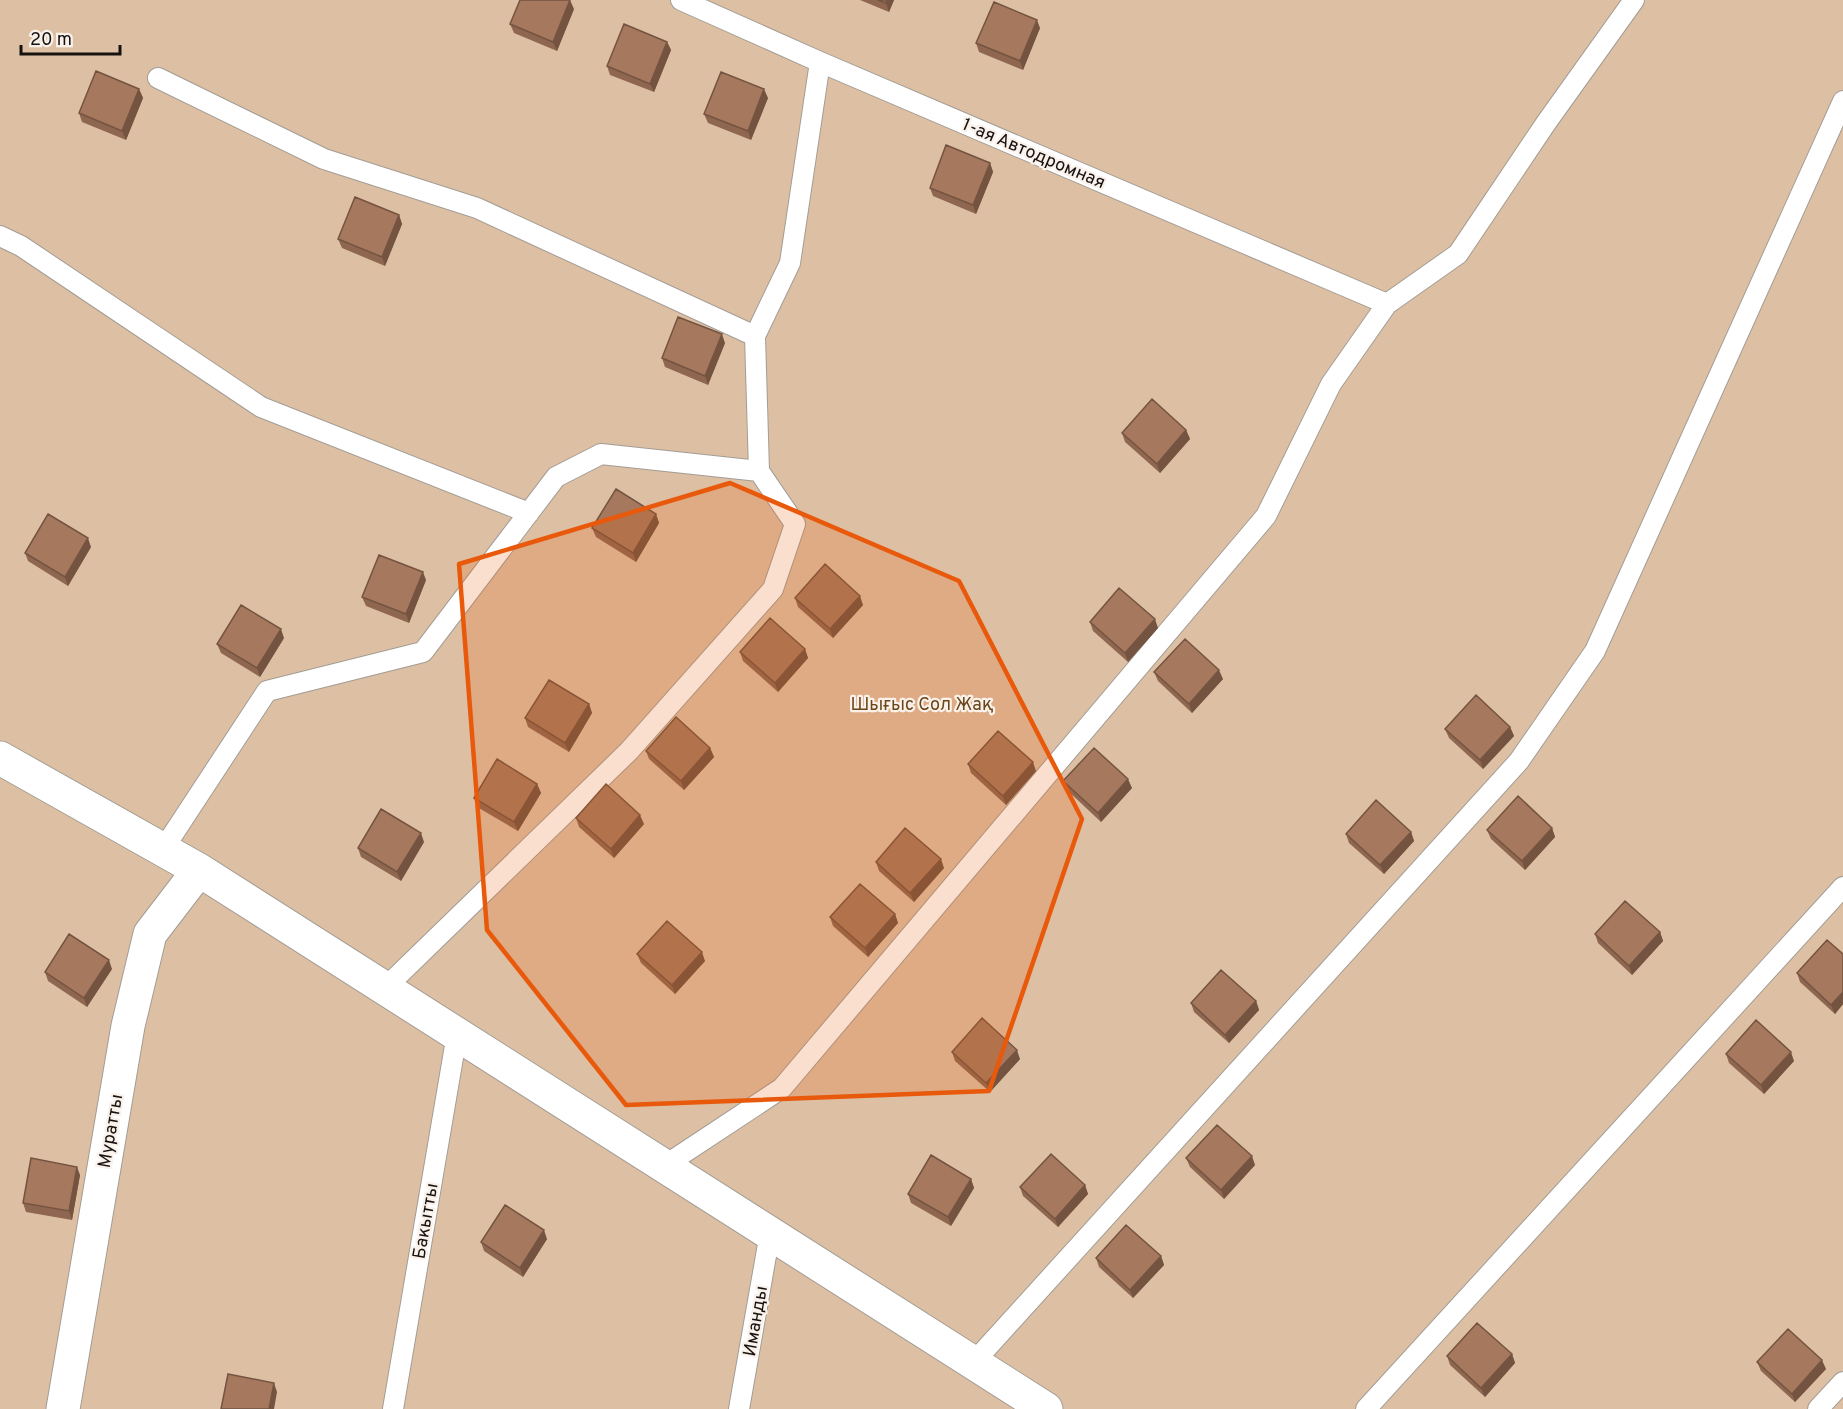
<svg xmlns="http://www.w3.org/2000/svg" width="1843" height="1409" font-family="Overpass,sans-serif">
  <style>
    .green { fill: #ddc0a3 }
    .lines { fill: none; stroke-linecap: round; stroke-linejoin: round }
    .lane-casing { stroke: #a39c95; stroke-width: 22 }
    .street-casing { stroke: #a39c95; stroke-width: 35 }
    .lane { stroke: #fff; stroke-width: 20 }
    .street { stroke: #fff; stroke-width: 33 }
    .wall { fill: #8f6750 }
    .shaded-wall { fill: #745441 }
    .building { fill: #a6785d; stroke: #745441; stroke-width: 1.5 }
    .marked { fill: #e8590c; fill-opacity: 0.2; stroke: #e8590c; stroke-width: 4.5; stroke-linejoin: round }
    .labels { text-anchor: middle; stroke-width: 4.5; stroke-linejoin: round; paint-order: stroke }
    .street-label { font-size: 18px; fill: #151210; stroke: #f9f1ea }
    .park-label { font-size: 18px; fill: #6c4518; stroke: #f9f1ea }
  </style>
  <rect width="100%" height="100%" fill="#f9f1ea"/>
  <path class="green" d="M0,0H1843V1409H0Z"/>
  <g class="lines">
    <defs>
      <path id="lane" d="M681,0L820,62L1387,304
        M158,78L324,159L477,208L755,336
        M0,236L21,246L261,407L529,513
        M164,848L267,691L423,652L556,477L601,454L759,471
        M385,988L629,751L773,589L795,524L759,471L755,336L790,263L820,62
        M664,1166L782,1088L1266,516L1331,384L1387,304L1458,254L1546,123L1634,0
        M973,1363L1519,761L1595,651L1843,101
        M393,1409L457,1034
        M739,1409L770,1233
        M1366,1409L1843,887
        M1818,1409L1843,1382"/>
      <path id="street" d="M0,758L199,870L1046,1409
        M63,1409L128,1026L150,934L199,870"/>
    </defs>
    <use href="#lane" class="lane-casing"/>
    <use href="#street" class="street-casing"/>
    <use href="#lane" class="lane"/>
    <use href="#street" class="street"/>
  </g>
  <path class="wall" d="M860,0H894L889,12Z
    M574,9L557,51L514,33L510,24Z
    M1040,28L1023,70L979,52L976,43Z
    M667,42L671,50L654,92L610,75L607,66Z
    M139,89L143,98L126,140L82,122L79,113Z
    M768,98L751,140L708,123L704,114Z
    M990,163L993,172L976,214L933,196L930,188Z
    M399,215L402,224L385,266L342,248L338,239Z
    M725,343L708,385L665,367L662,358Z
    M1186,430L1190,439L1160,473L1125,442L1122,433Z
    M656,514L659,523L636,562L596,537L592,528Z
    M91,547L68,586L28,561L25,553Z
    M426,580L409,623L366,606L362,597Z
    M795,598L863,605L833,638L798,607Z
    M1090,622L1158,628L1128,662L1093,631Z
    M284,638L260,677L221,653L217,644Z
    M805,649L808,658L778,692L743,661L740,652Z
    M1154,672L1223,679L1192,713L1158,681Z
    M589,704L592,713L569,752L528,727L525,718Z
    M1510,727L1514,736L1483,769L1449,738L1445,729Z
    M710,748L714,757L684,790L649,759L646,751Z
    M968,764L1036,771L1006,805L971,773Z
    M1063,781L1132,788L1101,822L1067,790Z
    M537,784L541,793L518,831L477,807L474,798Z
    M576,818L644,824L614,858L579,827Z
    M1552,828L1555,837L1525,870L1491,839L1487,830Z
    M1411,832L1414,841L1384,874L1349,843L1346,834Z
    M424,842L401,881L361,857L358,848Z
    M876,862L944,868L914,902L879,871Z
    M895,914L898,923L868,957L833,926L830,917Z
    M1660,932L1663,941L1632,975L1598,943L1595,934Z
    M637,954L705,961L675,994L641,963Z
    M1843,954V1004L1835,1014L1800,982L1797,973Z
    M112,969L87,1007L48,981L45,972Z
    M1256,1001L1259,1010L1229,1043L1194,1012L1191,1003Z
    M952,1052L1020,1059L990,1092L955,1061Z
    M1726,1054L1794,1061L1764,1094L1729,1063Z
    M1186,1158L1255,1165L1224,1199L1190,1167Z
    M80,1175L72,1220L26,1212L23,1203Z
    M971,1179L974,1188L951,1226L911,1203L908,1194Z
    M1085,1185L1088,1194L1058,1227L1023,1196L1020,1187Z
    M547,1239L523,1277L484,1251L481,1242Z
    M1161,1256L1164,1265L1133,1298L1099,1267L1096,1258Z
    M1512,1354L1515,1363L1485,1397L1450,1365L1447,1356Z
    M1757,1362L1826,1369L1795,1402L1761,1371Z"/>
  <path class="shaded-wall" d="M570,0L574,9L557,51L553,42Z
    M887,0H894L889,12L886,3Z
    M1037,20L1040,28L1023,70L1020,61Z
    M667,42L671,50L654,92L650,84Z
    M139,89L143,98L126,140L122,131Z
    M764,89L768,98L751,140L748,131Z
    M990,163L993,172L976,214L973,205Z
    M399,215L402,224L385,266L382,257Z
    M722,334L725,343L708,385L705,376Z
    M1186,430L1190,439L1160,473L1157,464Z
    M656,514L659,523L636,562L633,553Z
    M88,538L91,547L68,586L65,577Z
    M423,572L426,580L409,623L406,614Z
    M860,596L863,605L833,638L830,629Z
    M1155,619L1158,628L1128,662L1125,653Z
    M281,629L284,638L260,677L257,668Z
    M805,649L808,658L778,692L775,683Z
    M1219,670L1223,679L1192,713L1189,704Z
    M589,704L592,713L569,752L565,743Z
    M1510,727L1514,736L1483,769L1480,760Z
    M710,748L714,757L684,790L681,781Z
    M1033,762L1036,771L1006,805L1003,796Z
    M1128,779L1132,788L1101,822L1098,813Z
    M537,784L541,793L518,831L514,822Z
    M640,815L644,824L614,858L611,849Z
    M1552,828L1555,837L1525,870L1522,861Z
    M1411,832L1414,841L1384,874L1380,865Z
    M421,833L424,842L401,881L397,872Z
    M941,859L944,868L914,902L910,893Z
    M895,914L898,923L868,957L865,948Z
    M1660,932L1663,941L1632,975L1629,966Z
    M702,952L705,961L675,994L672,985Z
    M109,960L112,969L87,1007L84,998Z
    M1843,992V1004L1835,1014L1831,1005Z
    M1256,1001L1259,1010L1229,1043L1225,1035Z
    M1017,1050L1020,1059L990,1092L986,1083Z
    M1791,1052L1794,1061L1764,1094L1761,1085Z
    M1252,1156L1255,1165L1224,1199L1221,1190Z
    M77,1167L80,1175L72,1220L69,1211Z
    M971,1179L974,1188L951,1226L948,1217Z
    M1085,1185L1088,1194L1058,1227L1055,1219Z
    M544,1230L547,1239L523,1277L520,1268Z
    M1161,1256L1164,1265L1133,1298L1130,1290Z
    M1512,1354L1515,1363L1485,1397L1481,1388Z
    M1822,1360L1826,1369L1795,1402L1792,1394Z
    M274,1383L277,1392L274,1409H269Z"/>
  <path class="building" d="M520,0H570L553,42L510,24Z
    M878,0H887L886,3Z
    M994,2L1037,20L1020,61L976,43Z
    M624,24L667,42L650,84L607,66Z
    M96,71L139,89L122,131L79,113Z
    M721,72L764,89L748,131L704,114Z
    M946,145L990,163L973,205L930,188Z
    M355,197L399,215L382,257L338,239Z
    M678,317L722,334L705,376L662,358Z
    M1152,399L1186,430L1157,464L1122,433Z
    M616,489L656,514L633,553L592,528Z
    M48,514L88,538L65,577L25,553Z
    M379,555L423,572L406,614L362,597Z
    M825,564L860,596L830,629L795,598Z
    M1119,588L1155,619L1125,653L1090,622Z
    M241,605L281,629L257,668L217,644Z
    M770,618L805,649L775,683L740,652Z
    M1185,639L1219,670L1189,704L1154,672Z
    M549,680L589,704L565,743L525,718Z
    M1476,695L1510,727L1480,760L1445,729Z
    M676,717L710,748L681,781L646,751Z
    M998,731L1033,762L1003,796L968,764Z
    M1094,748L1128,779L1098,813L1063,781Z
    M497,759L537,784L514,822L474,798Z
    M606,784L640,815L611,849L576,818Z
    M1518,796L1552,828L1522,861L1487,830Z
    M1376,800L1411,832L1380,865L1346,834Z
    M381,809L421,833L397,872L358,848Z
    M905,828L941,859L910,893L876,862Z
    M860,884L895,914L865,948L830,917Z
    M1625,901L1660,932L1629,966L1595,934Z
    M667,921L702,952L672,985L637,954Z
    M69,934L109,960L84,998L45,972Z
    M1827,940L1843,954V992L1831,1005L1797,973Z
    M1221,970L1256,1001L1225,1035L1191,1003Z
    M982,1018L1017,1050L986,1083L952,1052Z
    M1756,1020L1791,1052L1761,1085L1726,1054Z
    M1217,1125L1252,1156L1221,1190L1186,1158Z
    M1051,1154L1085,1185L1055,1219L1020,1187Z
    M931,1155L971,1179L948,1217L908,1194Z
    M31,1158L77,1167L69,1211L23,1203Z
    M505,1205L544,1230L520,1268L481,1242Z
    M1126,1225L1161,1256L1130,1290L1096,1258Z
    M1477,1323L1512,1354L1481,1388L1447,1356Z
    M1788,1329L1822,1360L1792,1394L1757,1362Z
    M228,1374L274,1383L269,1409H221Z"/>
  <path class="marked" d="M730,483L959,581L1082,819L989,1091L626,1105L487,930L459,564Z"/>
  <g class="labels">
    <g class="street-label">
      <text transform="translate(1034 153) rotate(23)" y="6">1-ая Автодромная</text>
      <text transform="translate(110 1131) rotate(-80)" y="6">Муратты</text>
      <text transform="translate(425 1221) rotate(-80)" y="6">Бакытты</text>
      <text transform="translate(755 1321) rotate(-80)" y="6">Иманды</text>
    </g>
    <g class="park-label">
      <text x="922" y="710">Шығыс Сол Жақ</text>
    </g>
  </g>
  <path d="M21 45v9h99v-9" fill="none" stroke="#151210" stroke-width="3"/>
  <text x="30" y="45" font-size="18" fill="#151210" stroke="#f9f1ea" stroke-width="4.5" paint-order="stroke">20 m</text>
</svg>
